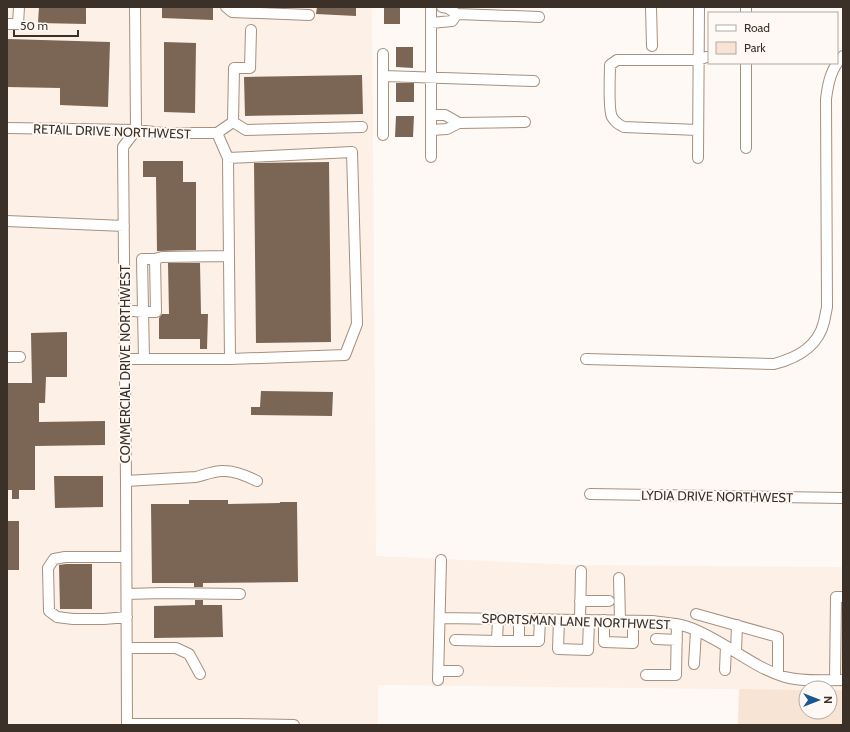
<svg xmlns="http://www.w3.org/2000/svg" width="850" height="732" font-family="Cabin,sans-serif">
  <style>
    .built { fill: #fdf0e6 }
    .green { fill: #f8e4d4 }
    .building { fill: #7b6554 }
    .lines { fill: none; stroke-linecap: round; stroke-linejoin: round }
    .minor-casing { stroke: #a7907e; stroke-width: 12 }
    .minor { stroke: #fff; stroke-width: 10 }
    .labels { text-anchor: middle; stroke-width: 4; stroke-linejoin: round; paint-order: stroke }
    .street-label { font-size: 13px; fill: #3b3129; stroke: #fef9f5 }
  </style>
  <rect width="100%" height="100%" fill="#fef9f5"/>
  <path class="built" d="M7,7H372L376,556L578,565L843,567V690H830V688H806V690L378,685V725H7Z"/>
  <path class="green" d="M739,689L806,690V712H830V690H843V725H738Z"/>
  <path class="building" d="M39,7H86V24L38,23Z
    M162,7H213V20L162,18Z
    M317,7H356V16L316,14Z
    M384,7H400V24H384Z
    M7,39L110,42L108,107L60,105V88L7,87Z
    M164,42L196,43L195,113L164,112Z
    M396,47H413V68L396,67Z
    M362,75L363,114L245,116L244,77Z
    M396,83H414V102H396Z
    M396,116H414L413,137H395Z
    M143,161H183V182H196V250L157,251L156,177H143Z
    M329,162L331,342L256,343L254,163Z
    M168,263H200L201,314H208L207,349H200V339H159V318L162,314H169Z
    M67,332V377H46L45,403H39V422L105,421V445L35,446V490H19V499H12V490H7V383H32L31,333Z
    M261,391L333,392L332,416L251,415V407H260Z
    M54,476H103V507L55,508Z
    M189,500H228V504L280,503V502H297L298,582L203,583V587H194V583H152L151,504H189Z
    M7,521H19V570H7Z
    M66,564H92V609H60L59,565Z
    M195,600H203V605H222L223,637L154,638V606L195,605Z"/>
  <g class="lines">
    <defs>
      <path id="minor" d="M226,7L232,12L309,15
        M442,7L448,8L457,14L539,17
        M651,7L652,46
        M746,13V7
        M431,23L452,21L457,14
        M7,24H18L19,7
        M384,76L534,81
        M431,115H445L459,123L525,122
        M233,122L246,130L362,127
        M7,128L136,130L163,133H217
        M431,130L447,129L459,123
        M698,130L624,127C619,125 615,122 612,117C608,109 610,76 610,65L617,60H699L706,57H709
        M217,133L228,158L230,359
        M217,133L233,122L234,68H250L251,30
        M383,135V54
        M746,148V63
        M431,157V7
        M698,158L699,7
        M7,221L124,226
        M155,259L162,257L229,256
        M125,310L143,312H156L155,259H142L144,359
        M7,357H20
        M125,359H230L345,355L357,324L352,152L228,158
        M586,359L774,364C797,358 818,347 824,322C825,317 826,312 827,307L826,99C828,83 831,68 843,56
        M126,481L196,477C204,475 216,470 224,471C234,471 249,477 257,481
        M590,494L843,498
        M126,557H65L54,559L48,568L49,611L57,617L73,619H104L127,617
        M619,578L620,621
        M127,594L162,593L240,594
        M580,601H609
        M696,614L778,637V674
        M440,618L652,621C664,623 676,623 688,627C721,638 751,667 785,677C803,682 825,680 843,680
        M559,620L558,649L588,650L589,620
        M580,620L581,571
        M604,620V642L633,643V621
        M656,639L677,640
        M455,640L497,641L498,619
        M497,641H519V619
        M519,641H539L540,619
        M127,648H176L189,654L200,674
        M736,652L737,625
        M694,664L696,631
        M725,670L726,646
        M439,671H458
        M646,675H676L677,624
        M438,680L441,560
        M835,680L836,597H843
        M127,724H239
        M127,725L126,481L123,147L136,130L135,7
        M239,725V724L294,725"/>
    </defs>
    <use href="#minor" class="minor-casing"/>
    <use href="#minor" class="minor"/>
  </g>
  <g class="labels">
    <g class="street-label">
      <text transform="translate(112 131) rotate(2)" y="5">RETAIL DRIVE NORTHWEST</text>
      <text transform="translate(125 364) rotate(-90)" y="5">COMMERCIAL DRIVE NORTHWEST</text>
      <text transform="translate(717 496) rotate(1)" y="5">LYDIA DRIVE NORTHWEST</text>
      <text transform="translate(576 621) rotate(2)" y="5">SPORTSMAN LANE NORTHWEST</text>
    </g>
  </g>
  <rect width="850" height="732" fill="none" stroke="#3b3129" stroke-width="16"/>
  <rect x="708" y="12" width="130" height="52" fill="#fef9f5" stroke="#b0a9a3"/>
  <rect x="716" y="25" width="20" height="6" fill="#ffffff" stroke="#b0a9a3"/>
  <text x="744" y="32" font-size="12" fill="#3b3129">Road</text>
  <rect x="716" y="42" width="20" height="12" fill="#f8e4d4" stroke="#b0a9a3"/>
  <text x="744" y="52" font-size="12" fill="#3b3129">Park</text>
  <g transform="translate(818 700) rotate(90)"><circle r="19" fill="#fef9f5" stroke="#b0a9a3"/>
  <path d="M0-3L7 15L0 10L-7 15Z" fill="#1a598f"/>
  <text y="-6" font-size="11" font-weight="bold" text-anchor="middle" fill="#3b3129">N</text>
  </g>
  <path d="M14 30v6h64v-6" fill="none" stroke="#3b3129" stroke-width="2"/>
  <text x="20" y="30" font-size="12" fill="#3b3129" stroke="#fef9f5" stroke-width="3" paint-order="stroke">50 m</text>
</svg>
